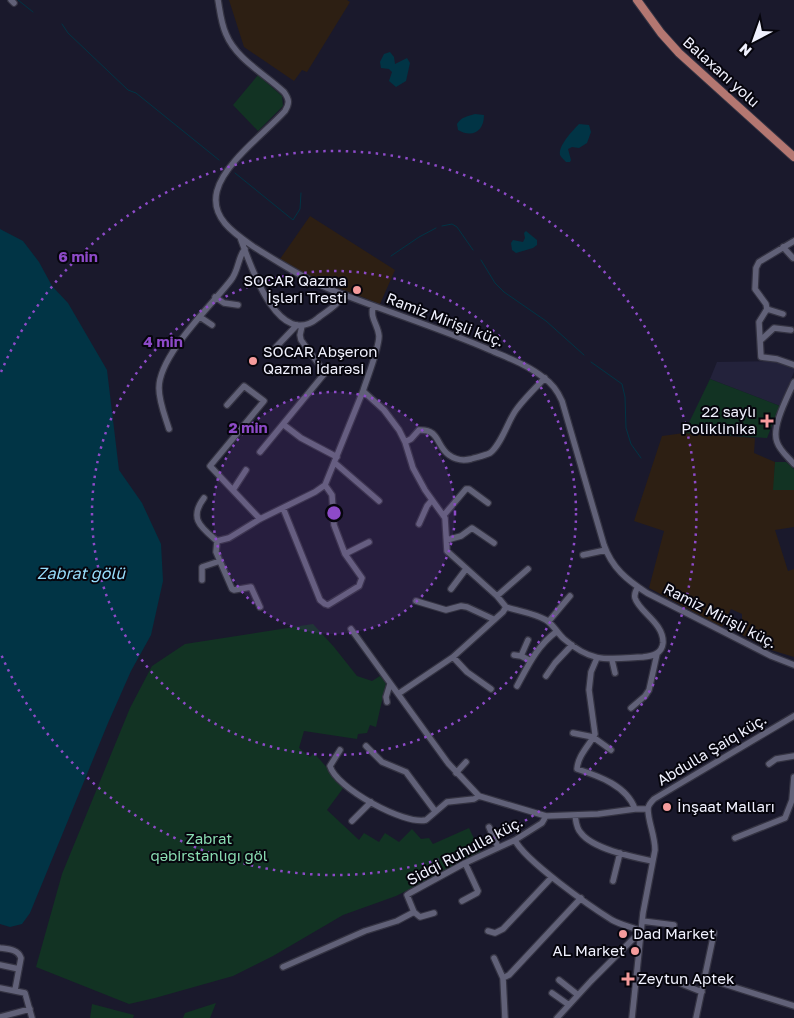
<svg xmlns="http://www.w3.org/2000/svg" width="794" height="1018" font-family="'Golos Text',sans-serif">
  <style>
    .built { fill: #23223b }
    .industrial { fill: #2d1f13 }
    .green { fill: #123323 }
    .water { fill: #013445 }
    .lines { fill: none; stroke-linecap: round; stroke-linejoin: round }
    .stream { stroke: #013445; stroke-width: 1 }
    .minor-casing { stroke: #343342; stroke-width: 8 }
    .major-casing { stroke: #343342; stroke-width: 10 }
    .minor { stroke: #616178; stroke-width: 5.5 }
    .major { stroke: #b47771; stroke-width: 8 }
    .ring { fill: none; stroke: #8d4ac8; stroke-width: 2.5; stroke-dasharray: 2.5 5 }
    .poi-dot { fill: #f59b9c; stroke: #06050d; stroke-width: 2 }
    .labels { text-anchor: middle; stroke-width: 4; stroke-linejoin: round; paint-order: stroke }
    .street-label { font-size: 15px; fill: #f0f1fe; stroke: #06050d }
    .poi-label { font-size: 15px; fill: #f0f1fe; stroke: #06050d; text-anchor: start }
    .park-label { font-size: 15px; fill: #8adcb2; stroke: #06050d }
    .water-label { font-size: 16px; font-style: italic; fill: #97ddfb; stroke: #06050d }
    .centre { fill: #8d4ac8; stroke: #06050d; stroke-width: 2.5 }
    .ring-label { font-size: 15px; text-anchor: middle; font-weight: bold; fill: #8d4ac8; stroke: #06050d; stroke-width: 4; stroke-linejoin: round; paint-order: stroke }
  </style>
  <rect width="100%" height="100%" fill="#1a192c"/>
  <path class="built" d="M779,361L794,367V372L780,406L710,379L717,362Z"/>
  <path class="industrial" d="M229,0H347L350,2L307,72L302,70L294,81L244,47Z
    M310,216L395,270L380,304L313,278L280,259Z
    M684,433L755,438L754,453L775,462L774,490H794V527L775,530L788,571L794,569V657L771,650L742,635V614L731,609L722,627L649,588L664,531L634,521L662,436Z"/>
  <path class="green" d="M258,75L282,96L283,106L258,131L233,105Z
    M710,379L780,406L767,438L684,433Z
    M775,462H786L794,469V490H773Z
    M313,624L334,647L357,676L372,681L380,676L386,683L376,727L370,725L367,733L358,734L357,739L304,731L299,748L310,757L314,753L344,787L327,810L359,840L364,833L379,842L385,833L399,842L412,829L421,839L429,838L433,844L469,828L481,853L396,896L343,915L273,956L233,976L155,998L129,1004L36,967L62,874L130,708L152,666L185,644Z
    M216,1003L210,1018H183L185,1013Z
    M92,1004L134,1015L133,1018H90Z"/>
  <path class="water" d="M390,52L394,57L395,64L407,58L410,63L406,81L396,87L389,81L392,72L389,69L381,68L380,62L384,54Z
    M475,114L484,115C484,132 472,138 458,130L457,124C461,117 468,116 475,114Z
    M579,124L589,125L591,132L587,143L579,148L572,147L568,149L571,160L570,162H566C564,160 561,157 560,155C558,146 573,130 579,124Z
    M0,229L23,241L39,262L52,286L68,303L107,370L119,470L142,503L161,544L163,581L151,635L131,671L108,723L30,913L22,924L10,927L0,924Z
    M526,231L537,240V245L533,248L516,253L512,250L511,243L513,240L523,242L525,238L524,233Z"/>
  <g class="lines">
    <path class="stream" d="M18,0L33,12
      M62,24L68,33L128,90L136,93L219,160
      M235,173L293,220L300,209L301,193
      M442,226L452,224L457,227L473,250
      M391,256L419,237L436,228
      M481,260L495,283L504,292L546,321L584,355
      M591,362L622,384L625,397L626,428L631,444L641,458"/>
    <defs>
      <path id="minor" d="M11,0L14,3
        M218,0C220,11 221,23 226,34C236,59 265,74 284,92C289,99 290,103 285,111C265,133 224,163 217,191C210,218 235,234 254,247C278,262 301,277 327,288C381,310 437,327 490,350C508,358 528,365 544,378C553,384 558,392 562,401L604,545C612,568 627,580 647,593L771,656L794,665
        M240,237C250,264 278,351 318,318C327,311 339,305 343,294
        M794,241L759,262L756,268L755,289L766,304L767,309L759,322L761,357L777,359L794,365
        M783,247L793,258
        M215,297L224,303L238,305
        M373,306C370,320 378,324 379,336C379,349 367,378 363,391L384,410L399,430L405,442L413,468L425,490L445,518L447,551L497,596L506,607L503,612L453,657L398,694
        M767,309L783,314
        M200,317L212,325
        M761,340L774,328L791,330
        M276,347L297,325
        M794,382C788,396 771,427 777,442C780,451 788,457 794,464
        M227,405L244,386L264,401L210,466L260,519
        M284,425L301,438L337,457
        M169,429C165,416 159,402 159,388C159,355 211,306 231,280C239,270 238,256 245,249
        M405,442L411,439L419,430C440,429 436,446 449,455C456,460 463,461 471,459C477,457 484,456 490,453C501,445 508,421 516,410C524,399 535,388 545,378
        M260,452L325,373L301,340L300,335L302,326
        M335,463L379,501
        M233,490L246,470
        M204,498C188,519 202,528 217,541
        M283,508L320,600L325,604L328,605L359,586L362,578L345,554L334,525L332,495L325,485
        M444,515L466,489H469L488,503
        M419,524L427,506L432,500
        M447,540L461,536L472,528L494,543
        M345,554L369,542
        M583,555L606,550
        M202,580V567L220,561
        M451,589L466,569
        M497,596L528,569
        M416,601L446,610L461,606L467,607L493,619
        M260,607L251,587L234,590L232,589L216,552L217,541L229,538L260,519L315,492L325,485L363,391
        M506,607C518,611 534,613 546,620C553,624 558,634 564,639C593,664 608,659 643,657C652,656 662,654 663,643C664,623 639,612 635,598C634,594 636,590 638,587
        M549,621L570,596
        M351,629L448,763L479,796L546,816L598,814L635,809H648
        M514,655L521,656L531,661
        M521,656L528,640
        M453,657L467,672L491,689
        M597,658L591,672L589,690L595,734C589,746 578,755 577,769C599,776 627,786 635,809
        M612,660L615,673
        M546,676L555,663L572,645
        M517,686C528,666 537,646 556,632
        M387,702L386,697L390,684
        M631,708L645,696L649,690L657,654
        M573,733L593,737L611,750
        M366,746L382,762L406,772L435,811
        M340,750L330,766C336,788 404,825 426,820L447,802L474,799L479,796
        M769,764L776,759L794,756
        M456,773L466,762
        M575,815C576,821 576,828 581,833C593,849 633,857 652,861
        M352,821L371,802
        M489,827L498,847
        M735,838L785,818L792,800L794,777
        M515,840C524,860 591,907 612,920C621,925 632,927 641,931L591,981L557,1018
        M613,881L620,853
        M462,901L477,893L478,891L465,863
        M414,912L420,917L434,913
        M642,921L674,925
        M488,931L495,933L503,929L552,877
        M0,948C8,949 18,949 21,958L15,990
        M494,958L503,978L505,1018
        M0,965L19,969
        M283,967L365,931L397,921L414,912L407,895L410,893L465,863L515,840L542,823L546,816
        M503,978L509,975L581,898
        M705,978L794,1006
        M559,980L578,995
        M682,984L702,992
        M0,988L25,993L32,1018
        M552,993L569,1005
        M0,1017L30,1009
        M632,1018L643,913L655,850C655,835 648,822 648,809C648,805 651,802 654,799L794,716
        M696,1018L714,933"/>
      <path id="major" d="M637,0L661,33L679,53L794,157"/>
    </defs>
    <use href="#minor" class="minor-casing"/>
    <use href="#major" class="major-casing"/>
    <use href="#minor" class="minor"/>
    <use href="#major" class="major"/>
  </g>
  <circle cx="334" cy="513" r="121" fill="#8d4ac8" fill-opacity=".12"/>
  <g class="ring">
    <circle cx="334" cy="513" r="121"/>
    <circle cx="334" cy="513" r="242"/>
    <path d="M1 372A362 362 0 1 1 1 654"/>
  </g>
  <g class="poi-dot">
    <circle cx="357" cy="290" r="5"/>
    <circle cx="253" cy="361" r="5"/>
    <path d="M764.5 413.5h5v5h5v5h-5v5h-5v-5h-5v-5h5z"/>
    <circle cx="667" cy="807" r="5"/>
    <circle cx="623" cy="934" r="5"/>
    <circle cx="635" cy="951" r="5"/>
    <path d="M625.5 971.5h5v5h5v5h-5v5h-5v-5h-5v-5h5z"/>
  </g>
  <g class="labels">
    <g class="street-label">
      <text transform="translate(721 72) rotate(42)" y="5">Balaxanı yolu</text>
      <text transform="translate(445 320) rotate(21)" y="5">Ramiz Mirişli küç.</text>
      <text transform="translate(720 616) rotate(27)" y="5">Ramiz Mirişli küç.</text>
      <text transform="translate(712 750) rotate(-31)" y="5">Abdulla Şaiq küç.</text>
      <text transform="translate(465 851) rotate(-28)" y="5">Sidqi Ruhulla küç.</text>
    </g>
    <g class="poi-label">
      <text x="347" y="286" text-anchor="end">SOCAR Qazma<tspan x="347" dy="17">İşləri Tresti</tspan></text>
      <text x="263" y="357">SOCAR Abşeron<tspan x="263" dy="17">Qazma İdarəsi</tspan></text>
      <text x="756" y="417" text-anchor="end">22 saylı<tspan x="756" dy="17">Poliklinika</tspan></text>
      <text x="677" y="812">İnşaat Malları</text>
      <text x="633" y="939">Dad Market</text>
      <text x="625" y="956" text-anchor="end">AL Market</text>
      <text x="638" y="984">Zeytun Aptek</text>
    </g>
    <g class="park-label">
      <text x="209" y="844">Zabrat<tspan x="209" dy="17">qəbirstanlığı göl</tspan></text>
    </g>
    <g class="water-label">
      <text x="81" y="579">Zabrat gölü</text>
    </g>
  </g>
  <circle cx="334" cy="513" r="8" class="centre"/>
  <g class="ring-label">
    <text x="78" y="262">6 min</text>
    <text x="163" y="347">4 min</text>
    <text x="248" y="433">2 min</text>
  </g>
  <g transform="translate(754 40) rotate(221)" stroke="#06050d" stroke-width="4" paint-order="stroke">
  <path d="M0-4L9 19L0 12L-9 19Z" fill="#f0f1fe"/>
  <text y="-8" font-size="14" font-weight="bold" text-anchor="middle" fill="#f0f1fe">N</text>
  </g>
</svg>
